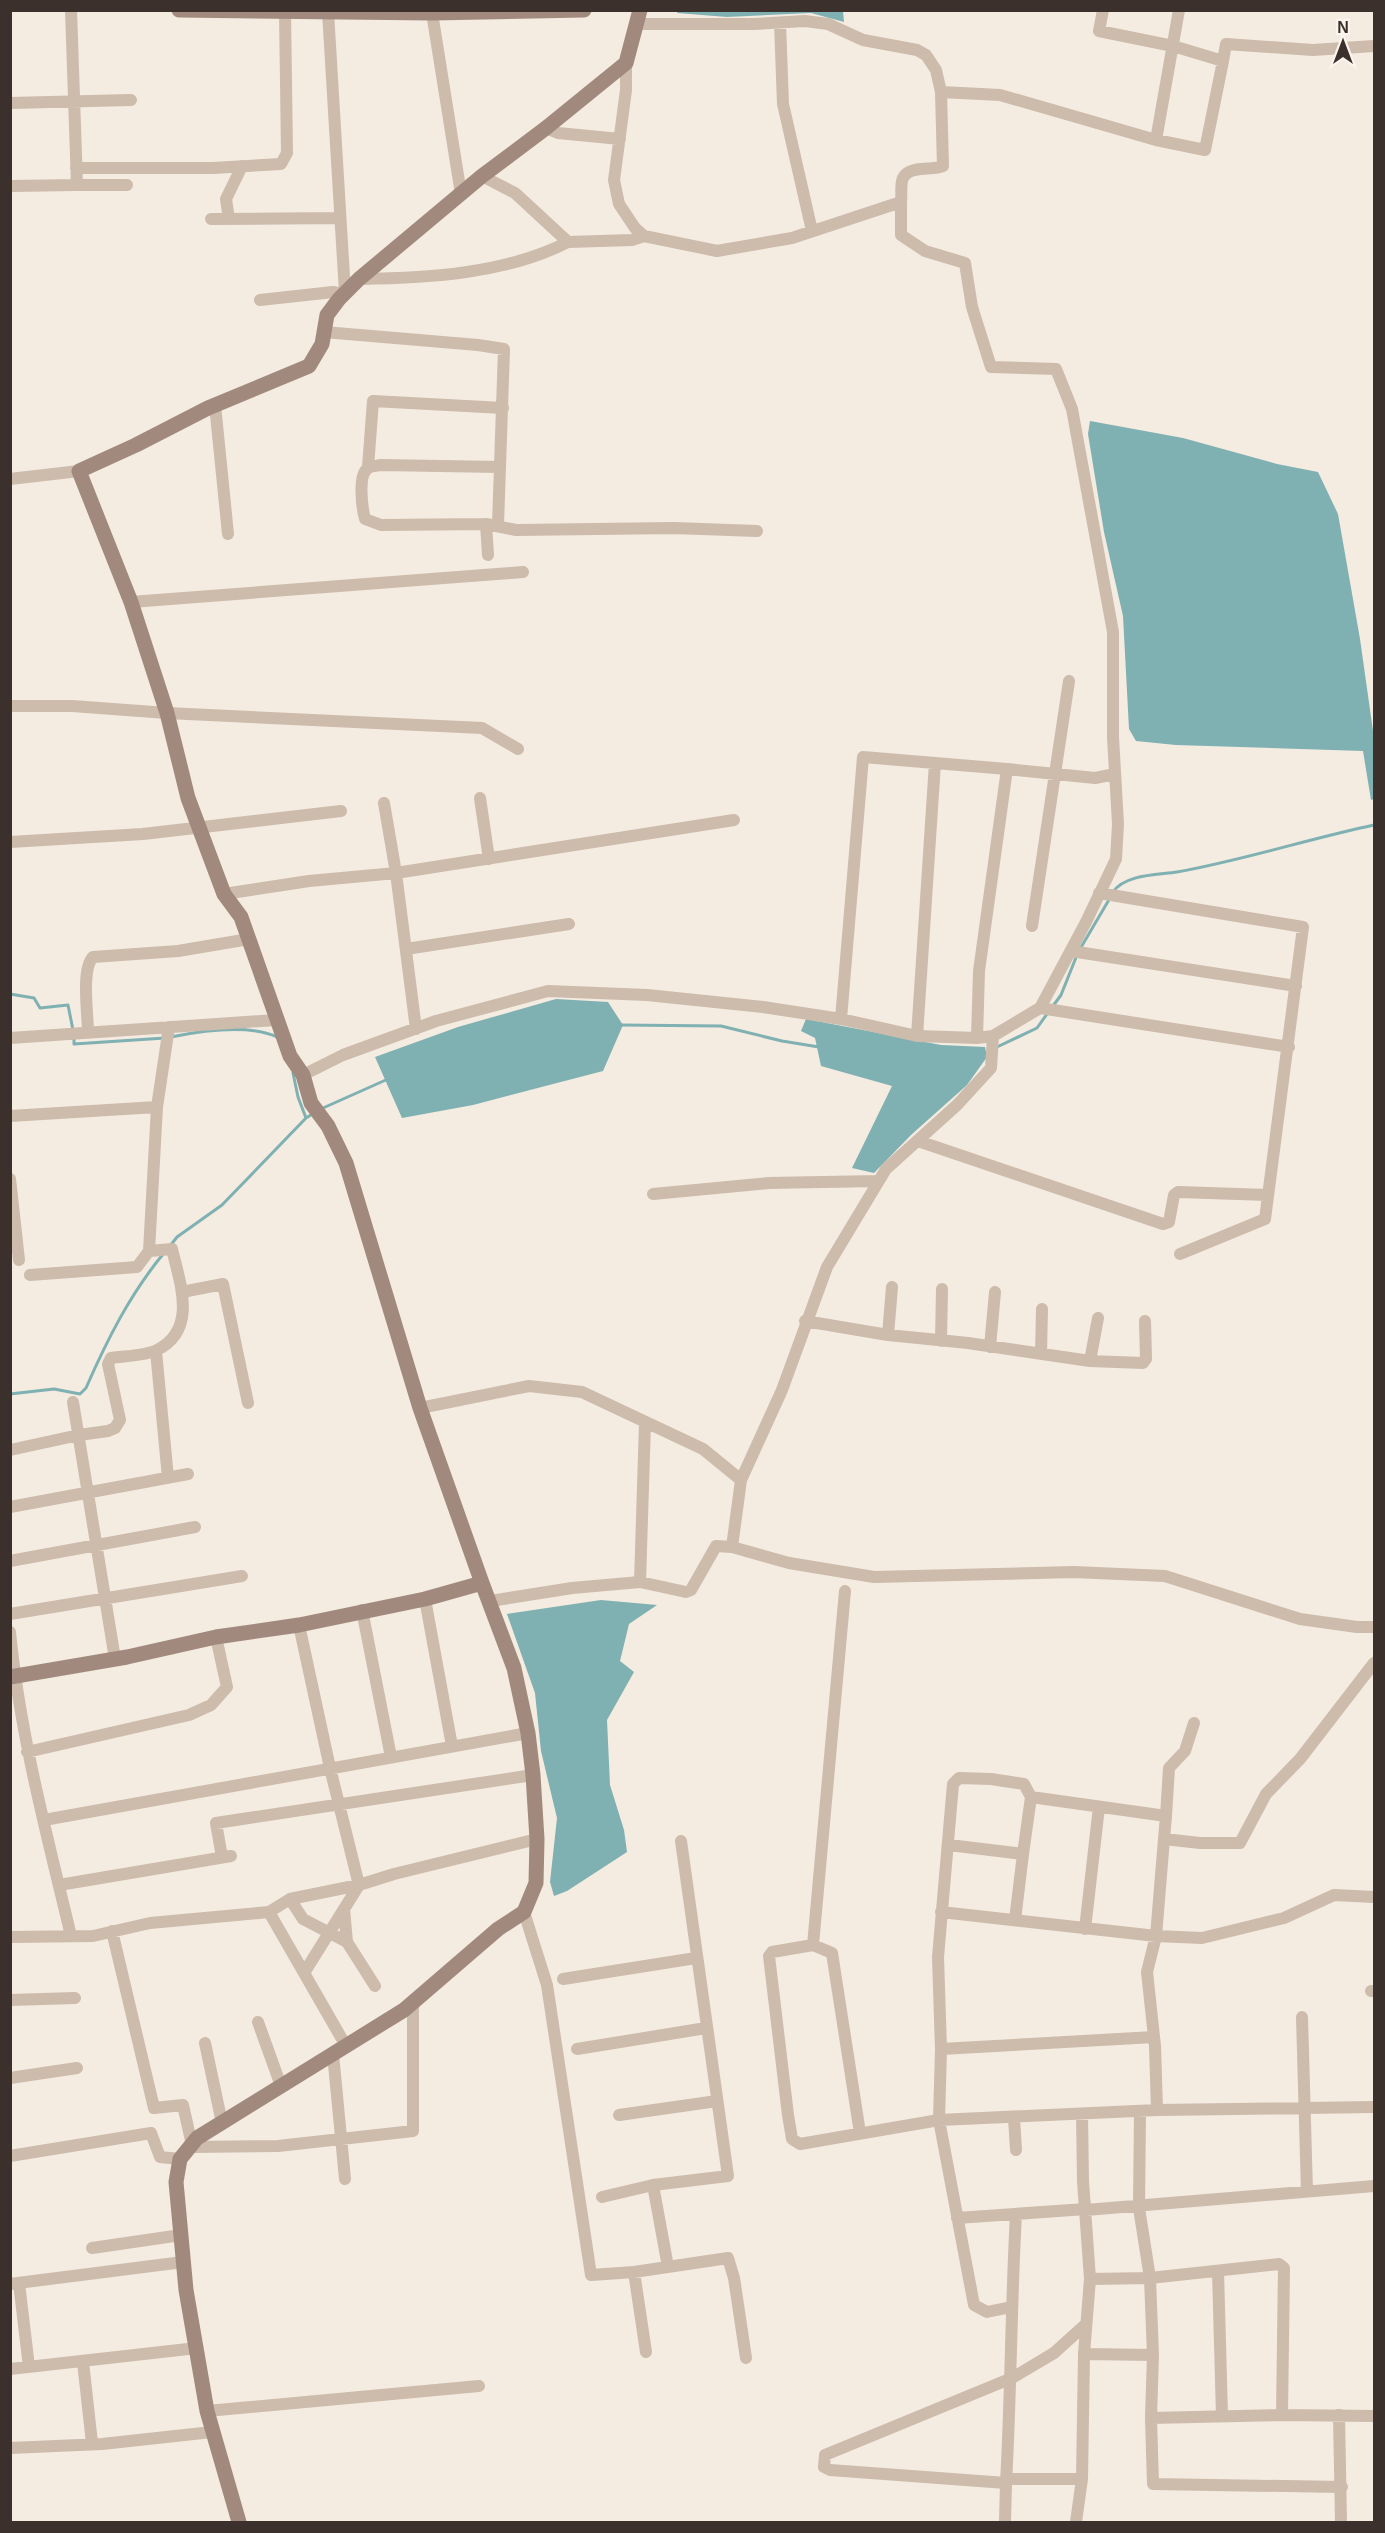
<svg xmlns="http://www.w3.org/2000/svg" width="1385" height="2533" font-family="Helvetica,sans-serif">
  <style>
    .water { fill: #7fb0b2 }
    .lines { fill: none; stroke-linecap: round; stroke-linejoin: round }
    .stream { stroke: #7fb0b2; stroke-width: 3 }
    .street { stroke: #cdbbac; stroke-width: 12 }
    .secondary { stroke: #a18a7d; stroke-width: 15 }
  </style>
  <rect width="100%" height="100%" fill="#f4ebe1"/>
  <path class="water" d="M678,10L843,11L844,22L811,13L727,17L677,13Z
    M1090,421L1183,438L1277,464L1318,472L1338,514L1360,639L1374,738V799L1371,800L1363,751L1176,745L1136,741L1129,729L1123,616L1104,532L1088,434Z
    M556,999L608,1002L623,1025L603,1071L473,1105L402,1118L375,1057L458,1027Z
    M806,1019L941,1045L985,1047L987,1057L967,1085L911,1135L874,1173L852,1168L892,1086L821,1066L815,1038L801,1031Z
    M601,1600L657,1605L629,1624L620,1661L634,1672L607,1720L610,1785L624,1830L627,1852L567,1891L554,1896L550,1882L557,1818L541,1751L535,1693L507,1614Z"/>
  <g class="lines">
    <path class="stream" d="M1113,892C1125,874 1158,875 1177,872C1244,860 1308,839 1374,825
      M1080,949L1110,898
      M10,994L34,998L40,1008L68,1005L73,1030
      M1053,1006L1061,995L1077,955
      M620,1025L721,1026L782,1041L819,1047
      M74,1036V1044L165,1038
      M171,1037C201,1031 249,1024 277,1037
      M997,1047L1037,1028L1047,1014
      M293,1073L298,1097L306,1118
      M323,1108L388,1079
      M170,1246L177,1237L222,1205L306,1118L314,1113
      M10,1394L54,1389L80,1394L86,1388C107,1340 130,1294 164,1253"/>
    <path class="street" d="M1103,10L1099,31L1173,46L1223,61L1205,150L1156,140
      M328,12L345,293
      M432,13L461,194
      M780,23L783,104L812,231
      M636,24H754L805,21L828,24L863,40L917,50L926,55L936,70L941,92L943,166C932,171 909,165 903,178C900,184 902,195 901,202
      M1223,61L1226,44L1313,50L1374,46
      M941,92L1000,95L1156,140L1179,10
      M10,103L131,100
      M546,128L558,133L620,139
      M76,168H213L281,164L287,153L285,11
      M482,176L515,193L568,242L632,240L644,236
      M77,185H127
      M10,186L77,185L71,10
      M211,219L340,218
      M229,219L226,199L242,166
      M359,279C428,278 505,274 568,242
      M260,300L333,292L344,294
      M324,332L478,345L504,349L498,525
      M215,405L228,534
      M368,467L373,401L503,408
      M499,467L381,465C376,466 370,466 367,469C358,476 362,508 365,519L381,525L486,524L516,530L674,528L757,531
      M10,479L79,471
      M486,524L488,555
      M131,602L523,572
      M10,706H72L167,713L482,728L518,749
      M480,798L489,859
      M10,842L143,834L341,811
      M1099,893L1303,927L1265,1219L1180,1254
      M224,894L309,881L396,873L384,803
      M1032,926L1069,681
      M406,949L569,924
      M1071,951L1296,986
      M1040,1008L1289,1047
      M841,1019L863,757L1007,769
      M416,1029L396,873L734,820
      M88,1032C88,1015 81,969 93,957L178,951L249,939
      M917,1036L935,763
      M10,1038L276,1020
      M977,1038L979,971L1007,769L1095,778L1115,774
      M303,1075L343,1055L436,1021L548,991L647,995L763,1007L841,1019L917,1036L977,1038L993,1036L1040,1008L1086,922L1116,859L1118,824L1113,737V632L1072,409L1056,369L991,367L972,307L965,263L925,251L901,235V202L792,238L717,251L644,236L635,228L619,204L614,180L626,90V63
      M10,1116L157,1107L169,1027
      M918,1141L1163,1224L1169,1222L1174,1195L1178,1192L1268,1195
      M10,1179L19,1260
      M653,1194L769,1183L878,1181
      M149,1251L157,1107
      M182,1292L223,1284L248,1403
      M805,1321L888,1335L968,1343L1090,1361L1143,1363L1146,1359L1145,1321
      M888,1335L892,1287
      M941,1341L942,1289
      M990,1347L995,1292
      M156,1351L168,1478
      M1041,1354L1042,1309
      M1090,1361L1098,1318
      M73,1402L115,1659
      M420,1408L529,1386L582,1392L703,1449L741,1480L732,1547L789,1563L874,1577L1074,1572L1165,1576L1300,1619L1357,1627H1374
      M10,1450L79,1435L108,1431L115,1428L120,1420L108,1364L111,1358C124,1356 145,1356 157,1350C198,1330 180,1283 172,1249L149,1251L137,1267L30,1275
      M741,1480L782,1390L827,1267L886,1169L957,1105L991,1068L993,1036
      M10,1507L188,1474
      M10,1561L195,1527
      M640,1582L645,1423
      M425,1599L452,1746
      M490,1601L572,1588L640,1582L686,1592L691,1590L716,1546L732,1547
      M362,1610L391,1757
      M10,1614L242,1576
      M299,1625L330,1768L359,1885L304,1973
      M10,1632C20,1735 47,1835 71,1936
      M27,1752L189,1715L211,1705L227,1687L216,1637
      M1166,1816L1169,1768L1185,1751L1194,1723
      M44,1820L528,1733
      M949,1845L1023,1854L1031,1797
      M222,1857L216,1823L533,1775
      M59,1885L231,1856
      M290,1899L303,1919L347,1942L375,1986
      M344,1909L347,1942
      M269,1912L346,2046
      M524,1912L547,1985L591,2275L634,2272L728,2258L734,2278L746,2358
      M941,1912L1156,1936L1202,1938L1284,1918L1334,1895L1374,1897
      M1015,1920L1023,1854
      M1085,1929L1099,1807
      M112,1931L154,2108L183,2105L192,2145
      M10,1937L93,1936L150,1923L269,1912L290,1899L359,1885L394,1874L537,1839
      M813,1945L845,1591
      M563,1979L696,1958
      M1371,1991H1374
      M10,2000L75,1998
      M1302,2017L1307,2192
      M258,2022L281,2086
      M205,2043L222,2123
      M577,2049L706,2028
      M941,2049L1154,2037
      M333,2054L345,2179
      M10,2078L77,2068
      M1157,2110L1374,2107
      M1140,2111L1139,2208L1150,2278L1153,2355L1151,2418L1153,2484L1342,2487
      M619,2115L717,2101
      M1014,2118L1016,2150
      M860,2133L832,1953L813,1945L772,1952L769,1956L788,2115L792,2139L800,2144L939,2120L1157,2110L1155,2046L1147,1972L1156,1936L1164,1839L1200,1843H1240L1266,1794L1300,1759L1374,1663
      M190,2147L278,2146L413,2131V2003
      M10,2156L151,2133L160,2157L180,2159
      M653,2185L668,2267
      M602,2197L653,2185L728,2176L681,1841
      M1086,2210L1374,2186
      M1016,2214C1011,2304 1011,2393 1006,2483L830,2470L824,2467L825,2455L1012,2378L1054,2353L1085,2325
      M957,2218L1086,2209
      M92,2248L181,2235
      M1218,2271L1222,2416
      M634,2272L646,2352
      M1090,2279L1150,2278L1279,2264L1284,2268L1282,2415
      M19,2283L29,2367
      M10,2284L183,2262
      M1011,2307L987,2312L974,2305L939,2120L941,2049L938,1957L953,1784L959,1778L991,1779L1024,1784L1031,1797L1166,1816L1164,1839
      M1084,2354L1153,2355
      M83,2362L92,2443
      M10,2369L197,2348
      M207,2411L479,2386
      M1339,2415L1341,2522
      M1151,2418L1282,2415L1374,2416
      M10,2448L102,2444L212,2432
      M1007,2479H1082
      M1005,2522L1006,2483
      M1076,2522L1082,2479L1084,2354L1090,2279L1083,2181L1082,2114"/>
    <path class="secondary" d="M179,10L432,13L584,10
      M10,1677L127,1657L216,1637L299,1625L425,1599L482,1583
      M239,2522L207,2411L186,2290L176,2182L180,2159L197,2138L404,2010L498,1929L524,1912L536,1883L537,1839L533,1775L528,1733L514,1668L482,1583L420,1408L346,1163L328,1126L311,1103L303,1075L290,1056L241,917L224,894L188,798L167,713L131,602L79,471L136,445L208,408L309,366L322,344L327,315L339,299L359,279L482,176L546,128L626,63L640,10"/>
  </g>
  <rect width="1385" height="2533" fill="none" stroke="#3b302b" stroke-width="24"/>
  <g transform="translate(1343 42)" stroke="#fbf5ee" stroke-width="4.5" paint-order="stroke">
  <path d="M0-4.5L10 22L0 15L-10 22Z" fill="#3b302b"/>
  <text y="-9" font-size="16" font-weight="bold" text-anchor="middle" fill="#3b302b">N</text>
  </g>
</svg>
